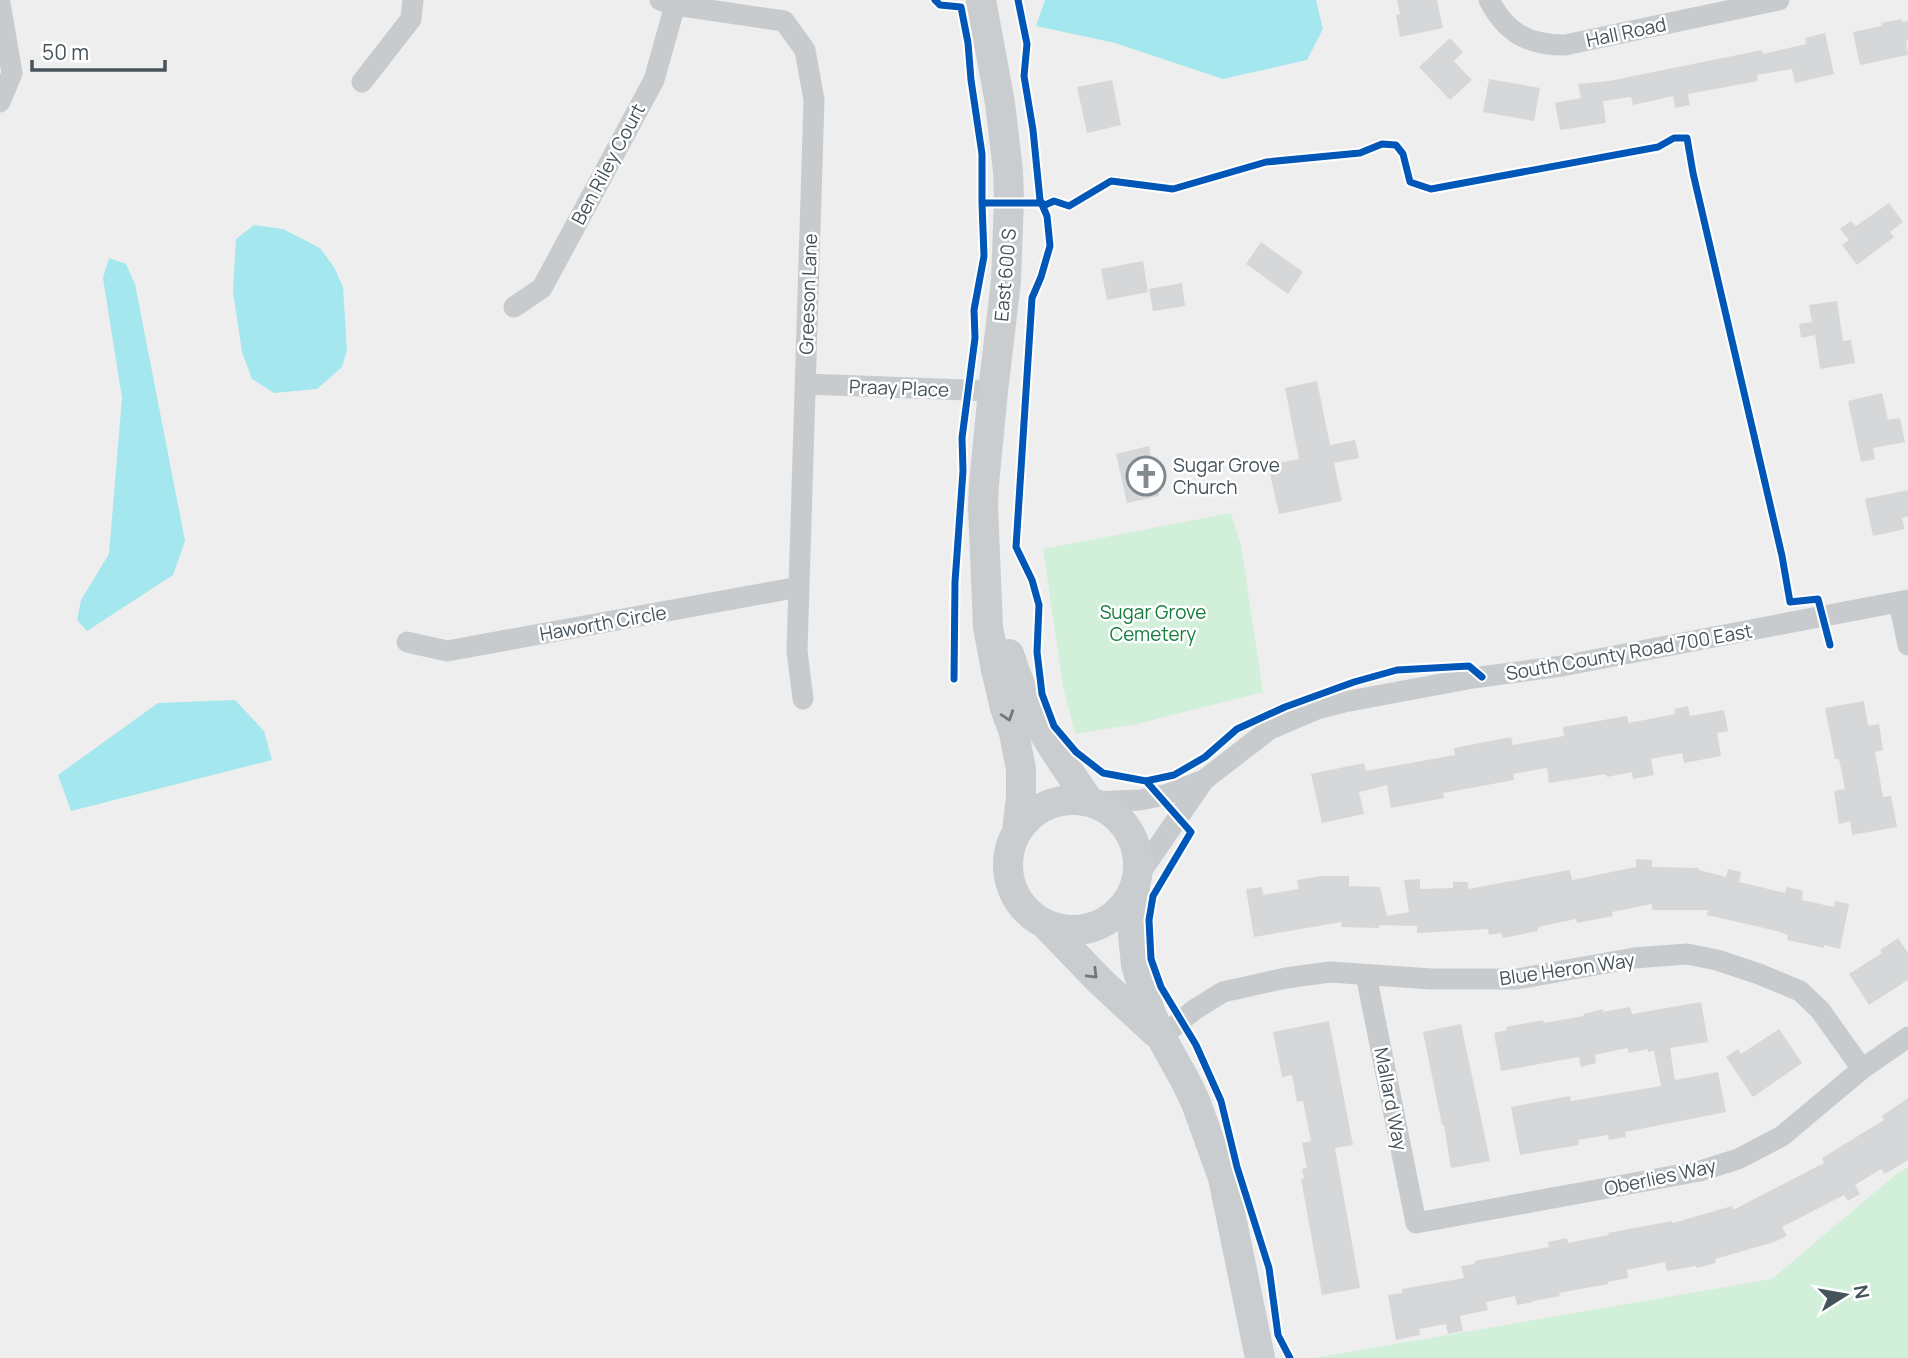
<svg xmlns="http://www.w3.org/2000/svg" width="1908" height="1358" font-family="Manrope,sans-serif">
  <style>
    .green { fill: #d1efd9 }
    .water { fill: #a4e7ee }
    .building { fill: #d6d7d8 }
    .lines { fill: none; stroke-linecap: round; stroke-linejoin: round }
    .street { stroke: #c8cbcd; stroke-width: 21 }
    .secondary { stroke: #cacdcf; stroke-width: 30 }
    .cycleway-casing { stroke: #fff; stroke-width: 11 }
    .cycleway { stroke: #0057b8; stroke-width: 7 }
    .oneway { stroke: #6d787e }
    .labels { text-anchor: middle; stroke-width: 5; stroke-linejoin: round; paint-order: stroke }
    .street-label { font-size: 19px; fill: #45535b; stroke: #fff }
    .poi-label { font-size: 19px; fill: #45535b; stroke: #fff; text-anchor: start }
    .park-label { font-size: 19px; fill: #147e3c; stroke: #fff }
  </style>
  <rect width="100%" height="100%" fill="#efeeee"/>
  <path class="green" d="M1231,513L1241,545L1263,692L1137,724L1075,734L1063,686L1043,549Z
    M1908,1167V1358H1314L1772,1279L1894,1176Z"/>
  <path class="water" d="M1045,0H1316L1323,29L1307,60L1223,79L1115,43L1036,26Z
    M254,225L283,229L320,248L334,267L343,287L347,350L342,367L317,389L274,393L252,379L242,352L233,292L236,239Z
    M109,258L126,264L135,284L185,541L173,575L87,631L77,620L81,600L109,554L122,398L103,278Z
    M235,700L264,731L272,760L71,811L58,775L158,703Z"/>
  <path class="building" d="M1397,0H1437L1443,28L1400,37L1396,15L1400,14Z
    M1902,19V22L1908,21V40L1906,41L1908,55L1860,65L1853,32L1882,26L1881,23Z
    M1825,33L1834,74L1795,83L1792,69L1757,75L1758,81L1688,94L1690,105L1675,108L1673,96L1633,105L1631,97L1603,101L1606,123L1560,130L1555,103L1581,98L1578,84L1609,81L1762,50L1763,54L1806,44L1805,38Z
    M1450,38L1463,52L1454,61L1472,80L1450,100L1419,67Z
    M1489,79L1540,88L1534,121L1483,112Z
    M1112,80L1121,125L1087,133L1077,87Z
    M1889,203L1903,222L1890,232L1894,237L1857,265L1842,245L1849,240L1840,229L1851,221L1856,226Z
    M1261,242L1303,272L1288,294L1246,264Z
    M1143,261L1148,292L1107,300L1101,269Z
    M1182,283L1185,306L1153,311L1149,289Z
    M1837,301L1843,341L1851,340L1855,363L1820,369L1815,335L1801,338L1799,324L1812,322L1809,305Z
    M1317,381L1330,445L1355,440L1359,458L1334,463L1342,501L1279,514L1268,465L1299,459L1285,388Z
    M1882,393L1888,420L1900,418L1905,442L1873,448L1875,459L1861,462L1848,401Z
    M1149,446L1159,496L1127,503L1116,454Z
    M1908,490V516L1902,518L1905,529L1873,536L1865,499Z
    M1864,701L1868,726L1879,724L1883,750L1875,752L1883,797L1891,796L1897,827L1852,835L1850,821L1839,824L1834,791L1845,789L1839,759H1835L1825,708Z
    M1688,706L1690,716L1724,710L1728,731L1717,733L1721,756L1684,763L1682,753L1651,759L1654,775L1633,779L1632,772L1607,777L1606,774L1549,783L1547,768L1513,774L1514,780L1443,793L1444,798L1391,808L1387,785L1359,792L1364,814L1322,823L1311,774L1364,763L1366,771L1455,755L1454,748L1511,737L1513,745L1564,736L1563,727L1627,716L1629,723L1675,714L1674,709Z
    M1636,859L1652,860V867L1699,868V870L1726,877L1728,869L1741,872L1739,882L1785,893L1787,887L1803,891L1802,900L1834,907L1835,901L1849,904L1840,949L1824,945V948L1787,940L1788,935L1777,931L1707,915L1708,910H1652V904L1612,912L1613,916L1577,923L1576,919L1538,927V931L1503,938L1501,933L1489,935L1488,929L1417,933V926L1379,925V928L1341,927L1342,922L1254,937L1246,889L1262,887L1263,895L1299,889L1297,880L1323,876H1349V886L1380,887L1387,916L1409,912L1404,880L1420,879V889L1453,888V882H1468V889L1570,870L1572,880L1636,867Z
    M1898,938L1908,953V980L1869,1005L1849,974L1882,953L1880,950Z
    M1701,1002L1708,1042L1670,1048L1675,1080L1718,1072L1726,1112L1625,1132L1626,1137L1609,1140L1608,1135L1578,1140L1579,1145L1520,1155L1511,1107L1570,1096L1571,1101L1661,1086L1654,1051L1648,1052V1049L1629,1053L1627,1048L1595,1055L1596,1063L1581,1067L1579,1057L1501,1071L1494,1033L1507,1030L1506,1027L1543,1020L1544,1023L1584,1016L1583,1014L1603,1009V1012L1630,1007L1632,1014Z
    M1329,1021L1353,1145L1335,1148L1360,1288L1322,1295L1301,1179L1304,1178L1302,1169L1307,1168L1302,1143L1311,1141L1303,1101L1297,1102L1292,1075L1282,1077L1273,1032Z
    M1461,1024L1490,1161L1451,1168L1444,1125H1442L1423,1032Z
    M1779,1029L1802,1063L1753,1097L1726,1057L1738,1049L1741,1054Z
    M1908,1098V1160L1885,1174L1881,1169L1855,1185L1860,1194L1848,1201L1844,1195L1782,1227L1787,1236L1774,1242L1715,1259L1716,1263L1697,1268L1696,1266L1667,1271L1665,1262L1627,1270L1628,1278L1608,1282V1284L1559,1293L1560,1296L1533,1301V1302L1517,1305L1515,1296L1486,1302L1488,1310L1460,1316L1463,1331L1448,1334L1446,1324L1419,1329L1420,1335L1396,1340L1388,1295L1402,1293V1289L1464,1278L1461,1266L1475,1264V1261L1549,1247L1548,1242L1567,1238L1568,1243L1609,1235L1608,1233L1672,1221L1673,1223L1732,1206L1733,1210L1824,1163L1822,1158L1884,1120L1882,1116Z"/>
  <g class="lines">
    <path class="street" d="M660,0L675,5L784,21L805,50L814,100L797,651L803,699
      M1489,0C1506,33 1528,45 1565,45L1779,0
      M0,3L12,73L0,102
      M362,82L411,19L413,0
      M514,307L542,288L654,80L675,5
      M806,384L993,391
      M1899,602L1908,645
      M407,642L447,651L799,587
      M1092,802L1140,800L1165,795L1204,780L1270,729L1317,709L1344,702L1473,678L1562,666L1908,600
      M1138,876L1204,780
      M1366,975L1416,1223L1700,1171L1738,1159L1782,1136L1862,1069L1908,1037
      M1161,1037L1194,1010L1223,992L1286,978L1330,972L1432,979H1517L1634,958L1687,954L1717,960L1759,974L1800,991L1820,1010L1862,1069"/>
    <path class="secondary" d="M981,0L1000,103L1008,171L1009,200L1006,281L993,391L984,484L983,506L988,627L996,670L1005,708L1014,733L1021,769V798L1017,831
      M1009,654C1027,713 1055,752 1089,801
      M1008 865a65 65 0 1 1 130 0a65 65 0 1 1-130 0Z
      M1135,886L1133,935L1136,965L1150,1011L1161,1037L1185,1080L1196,1103L1223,1178L1260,1358
      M1046,925L1100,981L1155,1032"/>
    <defs>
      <path id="cycleway" d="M935,0L940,5L961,7L968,43L971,80L982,154V203
        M1018,0L1027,44L1024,76L1033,130L1040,200L1047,216L1050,246L1041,277L1032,298L1016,547L1032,580L1039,605L1037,652L1042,694L1054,726L1076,752L1103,773L1146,781L1191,832L1153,896L1149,920L1151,959L1161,987L1196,1045L1221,1101L1237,1167L1269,1268L1278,1335L1290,1358
        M1043,206L1054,201L1069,206L1111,181L1173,189L1266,162L1360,153L1382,144L1396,145L1403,154L1410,182L1431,189L1658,147L1674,138H1687L1693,173L1782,556L1790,602L1818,599L1830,645
        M954,679L955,582L963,471L962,438L975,338L974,310L984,256L982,203H1042
        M1146,781L1174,775L1205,757L1237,729L1285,707L1354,682L1397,670L1469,666L1482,677"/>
    </defs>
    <use href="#cycleway" class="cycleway-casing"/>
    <use href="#cycleway" class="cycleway"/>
  </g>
  <defs><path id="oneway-chevron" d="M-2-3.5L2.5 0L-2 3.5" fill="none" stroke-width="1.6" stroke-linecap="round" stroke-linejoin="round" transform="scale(1.75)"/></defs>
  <g class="oneway">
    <use href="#oneway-chevron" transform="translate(1008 716) rotate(71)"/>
    <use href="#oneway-chevron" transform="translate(1093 974) rotate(45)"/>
  </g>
  <defs>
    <symbol id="church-ring" viewBox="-11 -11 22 22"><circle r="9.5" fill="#fff" stroke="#80898e" stroke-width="1.5"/><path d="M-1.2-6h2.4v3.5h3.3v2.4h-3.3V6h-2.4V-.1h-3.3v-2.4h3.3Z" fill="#80898e"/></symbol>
  </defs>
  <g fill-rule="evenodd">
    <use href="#church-ring" x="1124" y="454" width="44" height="44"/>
  </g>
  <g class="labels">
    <g class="street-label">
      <text transform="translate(1626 32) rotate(-12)" y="7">Hall Road</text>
      <text transform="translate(608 164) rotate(-62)" y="7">Ben Riley Court</text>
      <text transform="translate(1005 275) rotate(-85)" y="7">East 600 S</text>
      <text transform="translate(808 294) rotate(-88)" y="7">Greeson Lane</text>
      <text transform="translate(899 388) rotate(2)" y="7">Praay Place</text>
      <text transform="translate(603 623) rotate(-10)" y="7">Haworth Circle</text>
      <text transform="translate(1629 652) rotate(-10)" y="7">South County Road 700 East</text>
      <text transform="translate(1567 969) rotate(-8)" y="7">Blue Heron Way</text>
      <text transform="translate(1391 1099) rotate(79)" y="7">Mallard Way</text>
      <text transform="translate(1660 1177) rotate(-12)" y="7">Oberlies Way</text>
    </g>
    <g class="poi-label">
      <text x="1173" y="472">Sugar Grove<tspan x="1173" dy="22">Church</tspan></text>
    </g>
    <g class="park-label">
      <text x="1153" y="619">Sugar Grove<tspan x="1153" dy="22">Cemetery</tspan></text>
    </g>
  </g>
  <g transform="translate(1845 1295) rotate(79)" stroke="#ffffff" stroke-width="5" paint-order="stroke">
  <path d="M0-5L12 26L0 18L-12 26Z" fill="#45535b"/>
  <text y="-10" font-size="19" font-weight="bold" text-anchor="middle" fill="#45535b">N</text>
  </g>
  <path d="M32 60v10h133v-10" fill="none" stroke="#45535b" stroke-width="3.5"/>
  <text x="42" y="60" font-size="21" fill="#45535b" stroke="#ffffff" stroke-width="5" paint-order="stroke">50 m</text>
</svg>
